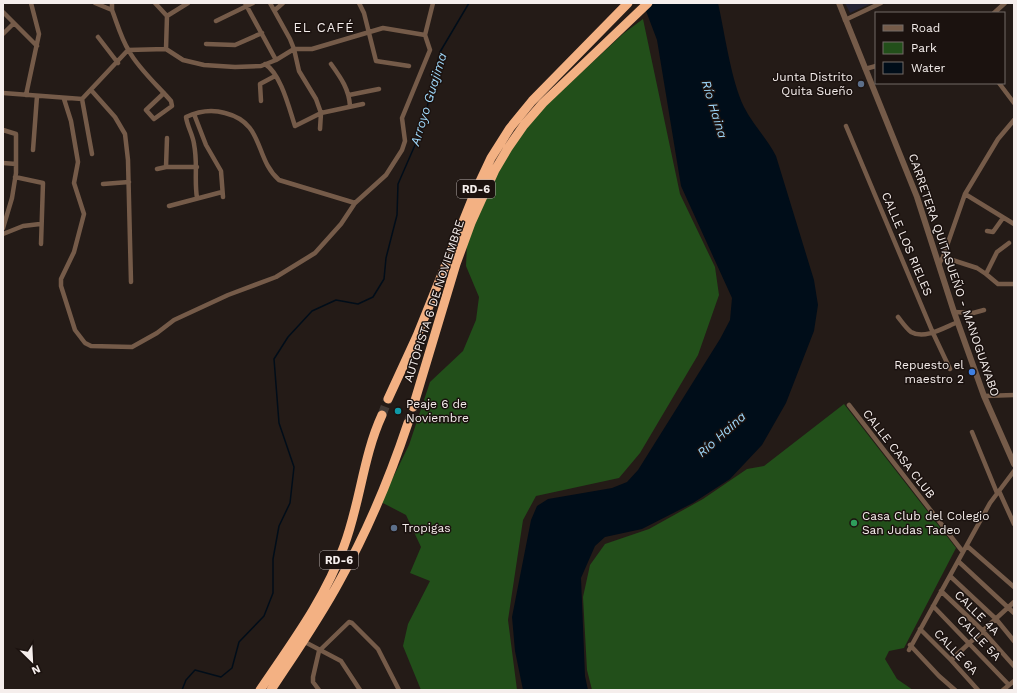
<svg xmlns="http://www.w3.org/2000/svg" width="1017" height="693" font-family="'Work Sans',sans-serif">
  <style>
    .industrial { fill: #242232 }
    .green { fill: #224f1a }
    .water { fill: #000d19 }
    .lines { fill: none; stroke-linecap: round; stroke-linejoin: round }
    .stream { stroke: #000d19; stroke-width: 1.5 }
    .motorway-tunnel { stroke: #433b37; stroke-width: 9; stroke-dasharray: 9 4.5; stroke-linecap: butt }
    .minor { stroke: #755b49; stroke-width: 4.5 }
    .tertiary { stroke: #755b49; stroke-width: 6 }
    .motorway { stroke: #f3b183; stroke-width: 9 }
    .service-dot { fill: #5c6f8a; stroke: #1b120f; stroke-width: 1.5 }
    .shop-dot { fill: #3f7fe0; stroke: #1b120f; stroke-width: 1.5 }
    .culture-dot { fill: #0f9aa8; stroke: #1b120f; stroke-width: 1.5 }
    .leisure-dot { fill: #2e9e5b; stroke: #1b120f; stroke-width: 1.5 }
    .labels { text-anchor: middle; stroke-width: 3; stroke-linejoin: round; paint-order: stroke }
    .shield { fill: #1b120f; stroke: #b4acaa; stroke-width: 1 }
    .shield-label { font-size: 11px; font-weight: bold; fill: #f5eeec }
    .poi-label { font-size: 12px; fill: #f5eeec; stroke: #1b120f; text-anchor: start }
    .street-label { font-size: 12px; fill: #f5eeec; stroke: #1b120f }
    .neighbourhood-label { font-size: 13px; letter-spacing: 1px; fill: #f5eeec; stroke: #1b120f }
    .water-label { font-size: 13px; font-style: italic; fill: #9ed7fa; stroke: #1b120f }
  </style>
  <rect width="100%" height="100%" fill="#241b17"/>
  <path class="industrial" d="M845,3H872L850,13Z"/>
  <path class="green" d="M643,19L680,194L715,267L719,295L698,355L640,453L619,478L536,496L523,520L508,620L517,690H421L403,646L408,624L430,581L410,573L421,547L406,515L381,502L409,445L430,382L463,351L476,320L479,297L466,266L467,244L487,192L510,149L544,107L624,33Z
    M844,404L956,548L904,648L889,651L885,659L897,679L913,690H592L587,670L583,597L590,565L605,544L649,529L703,499L747,469L764,466Z"/>
  <path class="water" d="M643,3H718C725,34 731,80 744,107C753,125 767,138 776,156L814,280L818,305L814,331L786,403L762,445L730,479L693,503L642,529L605,537L595,546L581,578L585,676L588,690H523L515,651L512,617L531,520L537,506L548,499L612,488L627,482L638,470L720,339L730,320L732,298L681,186L657,40Z"/>
  <g class="lines">
    <path class="stream" d="M182,690L186,680L195,670L221,677L232,668L239,642L264,616L273,593V559L279,526L290,503L294,467L279,423L274,359L288,337L312,311L336,300L358,304L373,297L384,279L386,258L397,215L398,184L422,129L440,52L469,3"/>
    <path class="motorway-tunnel" d="M382,415L388,399
      M408,423L413,407"/>
    <path class="minor" d="M95,3L112,10
      M112,3V10C117,23 121,38 129,51C138,68 158,86 171,101L172,106L154,119L146,110L164,93
      M155,3L167,16L166,49
      M245,3L276,60
      M270,3L290,39L294,49L299,71L316,99L321,113L320,129
      M359,3L364,13L376,61L409,66
      M275,10L283,3
      M3,12L37,46
      M994,13L1005,3
      M167,16L188,3
      M845,20L881,3
      M216,21L253,3
      M3,34L13,24
      M98,37L118,63
      M206,44L235,45L262,33
      M265,64C281,74 289,108 295,126L321,113L363,104
      M331,64C341,78 349,89 350,106
      M865,69L876,66
      M999,83L1014,103
      M91,90L115,117L125,134L128,160L131,282
      M3,93L82,99
      M26,95L39,34L31,3
      M349,95L379,89
      M64,99L71,121L78,162L74,183L84,214L74,252L61,279V286L75,330L85,343L91,346L132,347L157,333L174,320L228,295L276,277L315,253L341,224L355,203L386,175L402,150L405,141L402,118L430,50L425,35L433,3
      M82,99L128,50L166,49L183,60L204,65L235,67L261,66L276,60L294,49H312L383,28L425,35
      M82,99L92,154
      M261,101L260,84L275,76
      M194,114L206,145L221,171L223,197
      M846,126L933,333L950,369
      M3,130L16,134V173L12,198L3,228
      M33,150L37,96
      M3,163L16,164
      M166,167L167,138
      M157,169L166,167H197
      M15,177L43,183L41,244
      M103,184L129,182
      M965,194L1014,224
      M197,198C194,179 198,164 194,144C193,135 187,126 186,117C199,111 211,109 225,113C265,123 254,158 279,180L355,203
      M169,206L222,192
      M987,231L993,232L1003,218
      M3,234L23,226L40,224
      M943,257L977,268L986,274L998,284H1014
      M939,264L943,257L965,194L998,139L1014,120
      M986,274L997,252L1009,243
      M954,312L973,313L984,310
      M898,317C902,322 906,328 911,332C925,340 945,327 958,322
      M984,396L1014,395
      M849,405L963,552
      M972,432L997,493
      M999,491L1014,524
      M967,546L1014,587
      M958,561L1014,613
      M950,576L996,619L1014,641
      M941,591L982,630L1014,666
      M933,606L1009,685
      M920,629L951,660L978,690
      M303,641L341,661L360,690
      M910,645L939,676L955,690
      M909,650L990,503L1014,471
      M951,660L1014,602
      M319,690L313,682V677L319,651L349,622L352,623L378,649L399,690
      M1003,690L1014,681"/>
    <path class="tertiary" d="M839,3L917,197L954,312L984,396L1014,464"/>
    <path class="motorway" d="M388,399L417,336L475,192L491,158L510,128L532,101L628,3
      M413,407L456,264L471,223L495,170L508,148L524,125L543,103L648,3
      M260,690C291,644 325,599 344,546C360,504 363,456 382,415
      M271,690C294,655 319,619 339,582C367,532 390,477 408,423"/>
  </g>
  <g class="service-dot">
    <circle cx="861" cy="84" r="4"/>
    <circle cx="394" cy="528" r="4"/>
  </g>
  <circle class="shop-dot" cx="972" cy="372" r="4"/>
  <circle class="culture-dot" cx="398" cy="411" r="4"/>
  <circle class="leisure-dot" cx="854" cy="523" r="4"/>
  <g class="labels">
    <g class="shield">
      <rect x="457" y="180" width="38" height="18" rx="3"/>
      <rect x="320" y="551" width="38" height="18" rx="3"/>
    </g>
    <g class="shield-label">
      <text x="476" y="193">RD-6</text>
      <text x="339" y="564">RD-6</text>
    </g>
    <g class="poi-label">
      <text x="853" y="81" text-anchor="end">Junta Distrito<tspan x="853" dy="14">Quita Sueño</tspan></text>
      <text x="964" y="369" text-anchor="end">Repuesto el<tspan x="964" dy="14">maestro 2</tspan></text>
      <text x="406" y="408">Peaje 6 de<tspan x="406" dy="14">Noviembre</tspan></text>
      <text x="862" y="520">Casa Club del Colegio<tspan x="862" dy="14">San Judas Tadeo</tspan></text>
      <text x="402" y="532">Tropigas</text>
    </g>
    <g class="street-label">
      <text transform="translate(907 244) rotate(67)" y="4">CALLE LOS RIELES</text>
      <text transform="translate(954 275) rotate(71)" y="4">CARRETERA QUITASUEÑO - MANOGUAYABO</text>
      <text transform="translate(434 301) rotate(-72)" y="4">AUTOPISTA 6 DE NOVIEMBRE</text>
      <text transform="translate(899 454) rotate(52)" y="4">CALLE CASA CLUB</text>
      <text transform="translate(977 613) rotate(45)" y="4">CALLE 4A</text>
      <text transform="translate(979 638) rotate(46)" y="4">CALLE 5A</text>
      <text transform="translate(956 652) rotate(46)" y="4">CALLE 6A</text>
    </g>
    <g class="neighbourhood-label">
      <text x="324" y="32">EL CAFÉ</text>
    </g>
    <g class="water-label">
      <text transform="translate(428 99) rotate(-73)" y="5">Arroyo Guajima</text>
      <text transform="translate(715 109) rotate(73)" y="5">Río Haina</text>
      <text transform="translate(721 434) rotate(-42)" y="5">Río Haina</text>
    </g>
  </g>
  <rect width="1017" height="693" fill="none" stroke="#f5eeec" stroke-width="8"/>
  <rect x="875" y="12" width="130" height="72" fill="#1b120f" stroke="#726a67"/>
  <rect x="883" y="25" width="20" height="6" fill="#755b49" stroke="#726a67"/>
  <text x="911" y="32" font-size="12" fill="#f5eeec">Road</text>
  <rect x="883" y="42" width="20" height="12" fill="#224f1a" stroke="#726a67"/>
  <text x="911" y="52" font-size="12" fill="#f5eeec">Park</text>
  <rect x="883" y="62" width="20" height="12" fill="#000d19" stroke="#726a67"/>
  <text x="911" y="72" font-size="12" fill="#f5eeec">Water</text>
  <g transform="translate(32 661) rotate(156)" stroke="#1b120f" stroke-width="3" paint-order="stroke">
  <path d="M0-3L7 15L0 10L-7 15Z" fill="#f5eeec"/>
  <text y="-6" font-size="11" font-weight="bold" text-anchor="middle" fill="#f5eeec">N</text>
  </g>
</svg>
